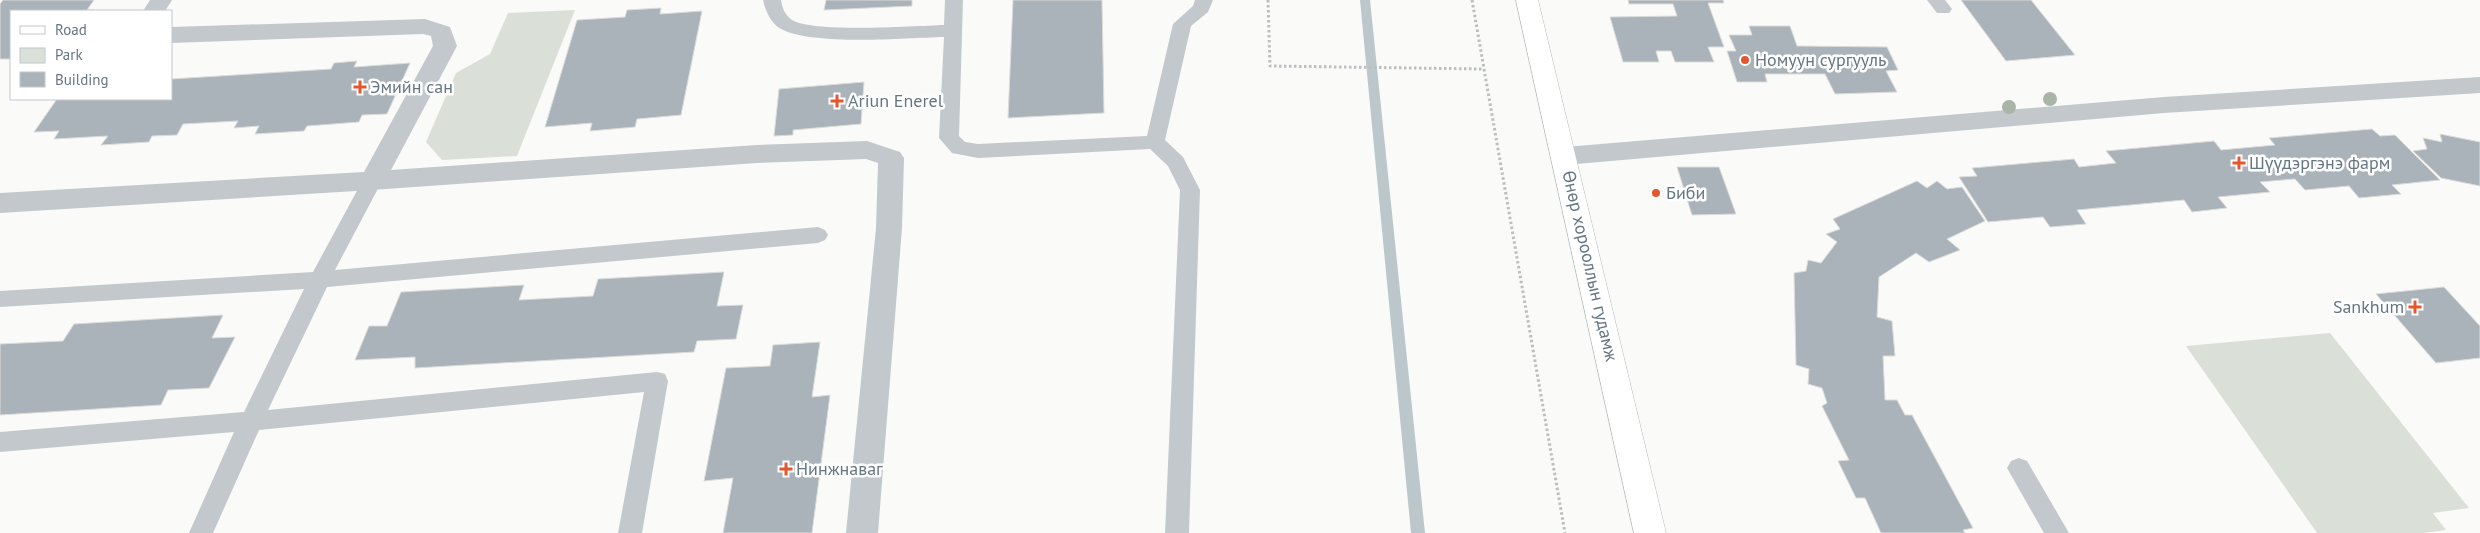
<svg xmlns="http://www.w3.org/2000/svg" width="2480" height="533" font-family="'PT Sans',sans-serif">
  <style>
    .green { fill: #dadfd7 }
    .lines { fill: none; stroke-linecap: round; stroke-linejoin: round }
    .stream { fill: #bbc7cb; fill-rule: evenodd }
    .building { fill: #aab3b9; stroke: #dcdcda }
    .secondary-casing { stroke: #b3babf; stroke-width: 1 }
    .path { stroke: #bbbfc2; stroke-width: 3; stroke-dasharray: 2.5 2.5; stroke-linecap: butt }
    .lane { fill: #c3c8cc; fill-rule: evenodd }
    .street { fill: #c3c8cc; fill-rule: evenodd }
    .secondary { fill: #fff; fill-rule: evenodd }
    .tree { fill: #aab4a7 }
    .poi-dot { fill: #e4572e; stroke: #fff; stroke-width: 2 }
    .labels { text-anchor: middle; stroke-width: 5; stroke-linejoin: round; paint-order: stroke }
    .poi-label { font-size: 18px; fill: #657683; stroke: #fff; text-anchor: start }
    .street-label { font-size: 18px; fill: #657683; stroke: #fff }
  </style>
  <rect width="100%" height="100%" fill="#fafaf8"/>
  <path class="green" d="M575,10L517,156L442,160L426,142L456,73L490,54L508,13Z
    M2330,333L2469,508L2433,513L2446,530L2424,533H2317L2186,346Z"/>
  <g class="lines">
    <path class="stream" d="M1360,0H1370L1425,533H1411Z"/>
  </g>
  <path class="building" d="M3,0H94L87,10H94L93,11H11V59H0V4Z
    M826,0H912V6L824,10Z
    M1013,0H1102L1104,113L1008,118Z
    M1628,0H1723L1724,3H1708L1724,47H1708L1714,62H1675L1671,51H1656L1659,62H1623L1610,17L1677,16L1673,4H1629Z
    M1961,0H2031L2075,55L2006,61Z
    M661,8L660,14L702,11L681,115L637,119L635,127L590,131L592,123L545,127L577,20L625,17L627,10Z
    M1749,26H1790L1797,46L1887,47L1898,70L1886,71L1897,92L1835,94L1825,74H1765L1767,82H1737L1727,51H1736L1729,35H1752Z
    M357,61L354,67L410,63L387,114L362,115L359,122L307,126L304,131L255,134L259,126L234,128L238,121L183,124L177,135L152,136L149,142L101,145L108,136L54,139L59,131L34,132L57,99H171V79L331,69L334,63Z
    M864,82L861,124L793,130V135L774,136L779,89Z
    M2372,129L2380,136L2395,135L2440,180L2392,185L2401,194L2359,198L2349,186L2305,190L2295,179L2260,182L2270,192L2218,197L2227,208L2192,212L2184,200L2077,210L2086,224L2050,227L2043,217L1988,222L1959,177L1977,176L1972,168L2074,159L2079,167L2116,163L2106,151L2214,141L2221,150L2275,145L2269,138Z
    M2440,134L2480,142V186L2441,178L2413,151L2427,149L2423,138L2442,142Z
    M1677,167H1719L1736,214L1692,215Z
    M1917,181L1927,188L1937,181L1947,189L1962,187L1985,221L1947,239L1960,250L1929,262L1916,253L1879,277L1877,317L1892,321L1895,356H1883L1885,400H1897L1905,415H1912L1973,528L1963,530L1965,533H1881L1865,498H1856L1838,461L1849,460L1822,406L1827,403L1822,388L1808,384L1809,369L1796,365L1794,273L1806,271L1808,260L1821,263L1837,242L1826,234L1840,229L1833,219Z
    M724,272L717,306L743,305L736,339L697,341L694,352L415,368V357L355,360L369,326H387L401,292L524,285L519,300L593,296L598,279Z
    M2444,287L2480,326V358L2436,363L2376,294Z
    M223,315L212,338L235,337L209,388L168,390L161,405L0,415V344L63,341L74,324Z
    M820,342L812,397L830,395L812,533H723L733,478L704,481L726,368L770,366L773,345Z"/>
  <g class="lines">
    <defs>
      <path id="secondary" d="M1516,0H1538L1666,533H1634Z"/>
    </defs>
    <use href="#secondary" class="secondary-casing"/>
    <path class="path" d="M1268,0L1270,66L1482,69
      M1472,0L1565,533"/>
    <path class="lane" d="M763,0H781C782,8 785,15 792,20C813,33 915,26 944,25L945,0H963L959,136L965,142L978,144L1147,136L1173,24L1193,6L1195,0H1213L1208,12L1191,26L1165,140L1183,157L1200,190L1189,533H1165L1180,190L1168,166L1150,149L978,158L952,153L939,138L944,37C904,38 814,46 781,29C771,24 765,10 763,0Z
      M1927,0H1945L1952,9L1949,13H1937Z
      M372,174L379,176L382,181L335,270L818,227L825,230L828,235L825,240L818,243L327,287L268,410L657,372L665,374L668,381L642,533H618L644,392L259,430L213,533H189L234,432L0,452V432L244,412L304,289L0,307V291L313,272L365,176Z
      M2019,458L2027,461L2069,533H2044L2007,468L2011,461Z"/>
    <path class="street" d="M150,0H172L165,11H143Z
      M425,19L450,27L457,46L391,170L757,145L867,141L900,152L904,158L902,228L878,533H846L876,228L878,163L866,159L757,163L372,190L0,213V193L364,172L433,46L431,36L423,34L171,43V27Z
      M2480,77V93L2164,113L1565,165L1556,162L1552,156L1556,150L1565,147L2164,97Z"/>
    <use href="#secondary" class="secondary"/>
  </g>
  <g class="tree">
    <circle cx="2050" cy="99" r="7"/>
    <circle cx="2009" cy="107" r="7"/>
  </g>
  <g class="poi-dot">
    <circle cx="1745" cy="60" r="5"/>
    <path d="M357.5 79.5h5v5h5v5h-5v5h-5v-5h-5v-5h5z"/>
    <path d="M834.5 93.5h5v5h5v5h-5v5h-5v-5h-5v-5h5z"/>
    <path d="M2236.5 155.5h5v5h5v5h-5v5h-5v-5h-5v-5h5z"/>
    <circle cx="1656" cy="193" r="5"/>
    <path d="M2412.5 299.5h5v5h5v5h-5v5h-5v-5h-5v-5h5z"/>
    <path d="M783.5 461.5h5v5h5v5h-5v5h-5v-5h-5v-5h5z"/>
  </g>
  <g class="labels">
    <g class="poi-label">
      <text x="1755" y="66">Номуун сургууль</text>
      <text x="370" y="93">Эмийн сан</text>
      <text x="848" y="107">Ariun Enerel</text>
      <text x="2249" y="169">Шүүдэргэнэ фарм</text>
      <text x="1666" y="199">Биби</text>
      <text x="2404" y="313" text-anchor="end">Sankhum</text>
      <text x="796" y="475">Нинжнаваг</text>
    </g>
    <g class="street-label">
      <text transform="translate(1590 266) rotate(77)" y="6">Өнөр хорооллын гудамж</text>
    </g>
  </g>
  <rect x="10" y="10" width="162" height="90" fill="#ffffff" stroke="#c1c8cd"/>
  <rect x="20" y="26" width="25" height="8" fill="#ffffff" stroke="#c1c8cd"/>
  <text x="55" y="35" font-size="15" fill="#657683">Road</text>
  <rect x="20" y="48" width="25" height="15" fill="#dadfd7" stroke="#c1c8cd"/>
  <text x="55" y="60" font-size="15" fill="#657683">Park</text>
  <rect x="20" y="72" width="25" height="15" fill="#aab3b9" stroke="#c1c8cd"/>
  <text x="55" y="85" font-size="15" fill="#657683">Building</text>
</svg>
